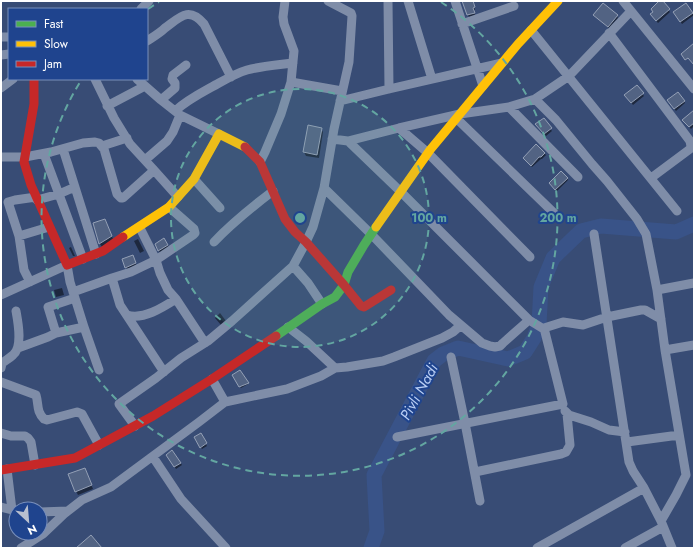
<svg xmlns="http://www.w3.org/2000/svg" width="695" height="549" font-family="Jost,sans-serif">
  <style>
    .shadow { fill: #0007 }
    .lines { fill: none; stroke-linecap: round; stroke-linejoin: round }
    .river { stroke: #395388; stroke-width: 15 }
    .building { fill: #526383; stroke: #94a0b6 }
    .street { stroke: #7f8da8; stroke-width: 9 }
    .fast { stroke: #4caf50; stroke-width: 9 }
    .slow { stroke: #ffc107; stroke-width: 9 }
    .jam { stroke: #c62828; stroke-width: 9 }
    .ring { fill: none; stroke: #63a6a1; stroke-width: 2; stroke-dasharray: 7 5 }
    .labels { text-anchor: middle; stroke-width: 4; stroke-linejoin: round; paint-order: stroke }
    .water-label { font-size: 15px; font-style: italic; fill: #b9cef4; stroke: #1f448e }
    .centre { fill: #63a6a1; stroke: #1f448e; stroke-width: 2 }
    .ring-label { font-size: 12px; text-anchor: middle; font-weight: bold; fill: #63a6a1; stroke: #1f448e; stroke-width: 4; stroke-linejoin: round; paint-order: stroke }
  </style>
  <rect width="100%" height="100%" fill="#384c75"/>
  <path class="shadow" d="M463,1H472L475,10H474L475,15L469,17Z
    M661,1L670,12L658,23L653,17Z
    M686,4L694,15L682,24L676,15Z
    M603,5L617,16L618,18L609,28L596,17Z
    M637,86L644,96L633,105L627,97Z
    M684,101L685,103L676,111L669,102Z
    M694,114V128L693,127L691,129L685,122Z
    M543,119L552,131L546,136L536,125Z
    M321,129L323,132L319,158L306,156L304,152Z
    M544,153L546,155L542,159H541L532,167L525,160Z
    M567,178L568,180L557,191L551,185Z
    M105,220L113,239L102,247L100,244L94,224Z
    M138,239L144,251L140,253L134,241Z
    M164,239L169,247L160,253L156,244Z
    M71,247L75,256H73L69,248Z
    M134,258L136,265L127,269L126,267Z
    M62,288L64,295L56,297L54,290Z
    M220,313L226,321L221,325L215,318Z
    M240,372L248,384L241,388L233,376Z
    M200,435L207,446L202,449L195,438Z
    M172,451L182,465L176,469L167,455Z
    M85,469L93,489L78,495L76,491Z"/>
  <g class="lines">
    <path class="river" d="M371,548L377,531L374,475L434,361L443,354L458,348L508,359L525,352L534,338L539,324L541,287L553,258L581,231L601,226L676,232L694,224"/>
  </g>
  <path class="building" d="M462,1H473L475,7L473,8L475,13L467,15Z
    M659,1H663L670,9L656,21L650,14L653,12L651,9Z
    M603,3L618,15L608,27L593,15Z
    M686,3L693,13L680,22L673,12Z
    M694,43V65L688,58L685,60L681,54Z
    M637,85L644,93L631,103L624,95Z
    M678,92L685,101L674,109L667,100Z
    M694,110V123L689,127L682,120Z
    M544,118L552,128L544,134L535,124Z
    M308,125L322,128L317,155L303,152Z
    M536,144L545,153L541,157H539L531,166L523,158Z
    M561,171L568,178L555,190L549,183Z
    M105,219L112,236L99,244L93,223Z
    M164,238L168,245L158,251L155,244Z
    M133,255L136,263L125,268L122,259Z
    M240,370L249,383L239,387L232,375Z
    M201,433L207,443L200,448L194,437Z
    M172,450L181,463L174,467L166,455Z
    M85,468L92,485L75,492L68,474Z
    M91,535L102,548H76Z"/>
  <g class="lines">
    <path class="street" d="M388,1L389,89
      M408,1L432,79
      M455,1L483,86
      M623,1L694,89
      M141,9L149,1
      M462,24L514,6
      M531,30L677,211
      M609,33L690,141L691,146L690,149L651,178
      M1,37H9
      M147,41C153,37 160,33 165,28C180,17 189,6 204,24L231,77
      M1,55L9,54
      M137,79L161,100L180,115L219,134
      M291,82L342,91
      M1,88L13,79
      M535,99L556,120L592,164L607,181L637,219L646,234L657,290L665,350L686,475L676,495L661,521L672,548
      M161,100L175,88V83L172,79L173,75L186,65
      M340,101L389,89L502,63
      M107,106L145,86
      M509,107L578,177
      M175,111C188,99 203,92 219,83C228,78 237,73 247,70C262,66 277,65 293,63
      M456,118L554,213
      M399,128L428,153L530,257
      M332,139L348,141L399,128L460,114L509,107L535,99L569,76L631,11
      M348,141L401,192L529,320L542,328H544L563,322L583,325L607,317L641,310H645L661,319
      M102,146L127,138
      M63,149L96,254
      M44,154L83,259
      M1,157H25L51,152L83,143L95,142L99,143L104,149L117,194L121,198H123L152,172L153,169L130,144L114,118L95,79
      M145,160L167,141L173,132L180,115
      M260,162L265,152L281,114L291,82L294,51L284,24L283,17L285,1
      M153,169L178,197
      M194,179L220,208
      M324,188L372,235L449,315L482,343L490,346L495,347L500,346L503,343L529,320
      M37,200L59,194L75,187
      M140,228L156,260L193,235L195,233L194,229L169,207
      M594,234L629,462L633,471L644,488L661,521
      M19,236L49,227
      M214,242C232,223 252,207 273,191
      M293,266L308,283L322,304
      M30,282L24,270L19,236L8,202L15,200L36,197
      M657,290L694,283
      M73,292L112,278
      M1,295L67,265L70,282L84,327L56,333L48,337L18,348
      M127,315C143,320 162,308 176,299
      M84,327L99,370
      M288,327L306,341L335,368
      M56,333L48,307L75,298
      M665,350L694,345
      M451,357L465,423L480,501
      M1,368L2,363C6,360 10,358 13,355C23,347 18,322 16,311
      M164,372L120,305L112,278L131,272L156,260L160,273L168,290L176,299L205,343
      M1,382L36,395C39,405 36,411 44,419L47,420L77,412L82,414L99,445
      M225,402L287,389L321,376L335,368L347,367L383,361L394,357L442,338L453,332L461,325
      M565,411L569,415L591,422L609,430L625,432
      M135,426L119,404L156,378L181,358L208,341L232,321L293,266L306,242L313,227L324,188L334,129L349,62L352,16L351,13L328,1
      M1,433L11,436H25L28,438L31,442L35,465
      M397,437L563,404L544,328
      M627,442L679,435
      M153,457L181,499L226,548
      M7,469L12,510
      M475,472L561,454L566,452L570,445L567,414
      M1,507L16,511
      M40,512L68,511
      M21,548L43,534L64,514L82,500L111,487L199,422L225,402L212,379
      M537,548L644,488
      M625,548L663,527"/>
    <path class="fast" d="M276,336L322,304L335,297L344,285L348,272L364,245L376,227"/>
    <path class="slow" d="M376,227L430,150L518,44L558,1
      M123,237L169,207L194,179L219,134L245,147"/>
    <path class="jam" d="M34,79V104L24,162L31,185L67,265L103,251L123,237
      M245,147L260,162L285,219L295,232L306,242L344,285L361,306L364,307L391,290
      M1,470L75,458L153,416L212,379L276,336"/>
  </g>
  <circle cx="300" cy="218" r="129" fill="#63a6a1" fill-opacity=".12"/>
  <g class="ring">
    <circle cx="300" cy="218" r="129"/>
    <path d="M148 9A258 258 0 0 1 159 2M441 2A258 258 0 1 1 82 79"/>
  </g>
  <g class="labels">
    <g class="water-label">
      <text transform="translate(419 392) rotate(-61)" y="5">Pivli Nadi</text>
    </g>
  </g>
  <circle cx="300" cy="218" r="6" class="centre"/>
  <g class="ring-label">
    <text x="429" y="222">100 m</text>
    <text x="558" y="222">200 m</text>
  </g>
  <rect width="695" height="549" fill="none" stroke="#ffffff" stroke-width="4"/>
  <rect x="8" y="8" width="140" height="72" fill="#1f448e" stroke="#798fbb"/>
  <rect x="16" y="21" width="20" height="6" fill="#4caf50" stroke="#798fbb"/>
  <text x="44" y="28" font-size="12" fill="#ffffff">Fast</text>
  <rect x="16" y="41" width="20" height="6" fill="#ffc107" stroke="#798fbb"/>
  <text x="44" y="48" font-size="12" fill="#ffffff">Slow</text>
  <rect x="16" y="61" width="20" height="6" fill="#c62828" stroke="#798fbb"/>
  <text x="44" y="68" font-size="12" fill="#ffffff">Jam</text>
  <g transform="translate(28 521) rotate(154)"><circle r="19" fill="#1f448e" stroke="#798fbb"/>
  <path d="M0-3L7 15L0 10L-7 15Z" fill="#b9c0cf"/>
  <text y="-6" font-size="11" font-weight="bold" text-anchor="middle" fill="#ffffff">N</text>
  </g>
</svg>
